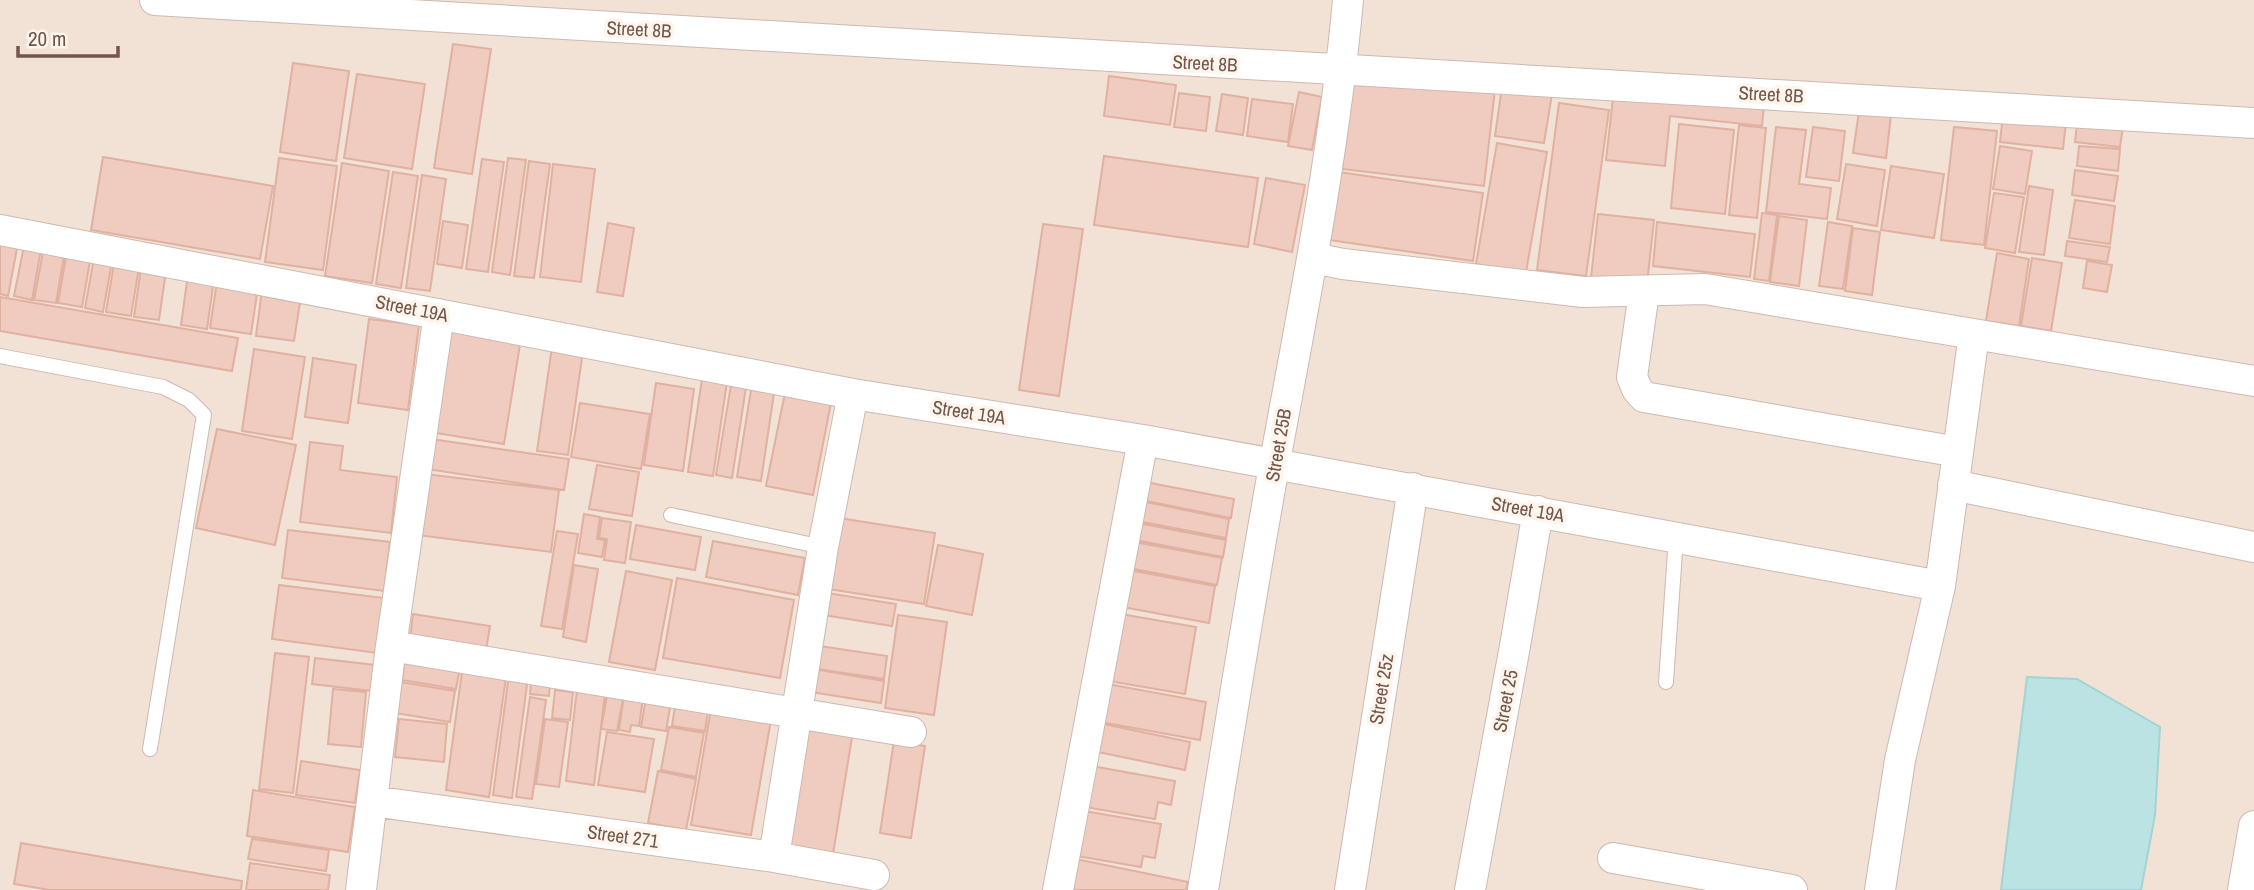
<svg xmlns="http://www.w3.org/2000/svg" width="2254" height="890" font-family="'Archivo Narrow',sans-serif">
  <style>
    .residential { fill: #f2e1d5 }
    .water { fill: #bce3e3; stroke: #a3d3d4; stroke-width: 2 }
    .building { fill: #efccbf; stroke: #e0b1a1; stroke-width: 2 }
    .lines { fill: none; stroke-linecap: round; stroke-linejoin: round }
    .lane-casing { stroke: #ceb9b0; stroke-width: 16 }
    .street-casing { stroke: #ceb9b0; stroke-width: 32 }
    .lane { stroke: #fff; stroke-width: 14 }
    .street { stroke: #fff; stroke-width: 30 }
    .labels { text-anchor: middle; stroke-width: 7; stroke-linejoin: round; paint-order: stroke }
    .street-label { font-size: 19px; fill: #73554c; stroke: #fef5ec }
  </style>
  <rect width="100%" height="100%" fill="#fbf0e6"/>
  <path class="residential" d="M0,0H2254V890H0Z"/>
  <path class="water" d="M2027,677L2077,679L2160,727L2155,815L2141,890H2001Z"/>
  <path class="building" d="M453,44L491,49L472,174L434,168Z
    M293,63L349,71L336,161L280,152Z
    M1354,72L1495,89L1484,186L1342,169Z
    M357,74L425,84L412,169L344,158Z
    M1109,76L1176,85L1170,125L1104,116Z
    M1502,87L1552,94L1544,143L1495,136Z
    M1614,89L1764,105L1762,126L1670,116L1665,166L1606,160Z
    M1299,92L1322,97L1312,150L1288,146Z
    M1179,93L1210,97L1206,131L1174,127Z
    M1222,94L1248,98L1243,135L1216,131Z
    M1252,99L1293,104L1288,142L1247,136Z
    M1559,103L1609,110L1586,276L1537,270Z
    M1859,111L1891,115L1886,158L1853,153Z
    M2003,114L2066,122L2063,149L2000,142Z
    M2078,115L2124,120L2120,147L2075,142Z
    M1679,124L1734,130L1725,214L1671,208Z
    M1739,125L1766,128L1757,218L1729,215Z
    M1776,127L1806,130L1799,184L1831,188L1827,219L1766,212Z
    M1813,127L1845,131L1839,181L1806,177Z
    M1954,127L1997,131L1984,245L1941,240Z
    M1497,143L1547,152L1526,272L1476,264Z
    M2000,146L2032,151L2025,194L1993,189Z
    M2079,146L2120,149L2118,171L2077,166Z
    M1104,156L1258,178L1248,247L1094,225Z
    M103,157L273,186L260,259L91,230Z
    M279,158L337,166L323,270L265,262Z
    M508,158L526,160L510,275L492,272Z
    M482,159L504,162L488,272L466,269Z
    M529,161L550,164L534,278L514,276Z
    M342,163L389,171L372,283L325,276Z
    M553,164L595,169L581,282L540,277Z
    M1846,164L1885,170L1877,226L1837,219Z
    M1891,166L1944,174L1934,238L1881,230Z
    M2075,170L2118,176L2114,201L2072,195Z
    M393,172L418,176L401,288L376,284Z
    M1339,172L1483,193L1473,261L1329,240Z
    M422,175L446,179L430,291L406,288Z
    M1266,178L1305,185L1292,252L1254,244Z
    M2029,186L2053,190L2044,255L2019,252Z
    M1994,193L2024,197L2015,253L1985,248Z
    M2075,200L2115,206L2110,244L2069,238Z
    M1762,213L1777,215L1769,281L1754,279Z
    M1598,214L1654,220L1647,284L1591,278Z
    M1779,216L1807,220L1799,286L1770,282Z
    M443,221L468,225L462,268L437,264Z
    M1657,222L1755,234L1750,277L1653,266Z
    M1828,222L1852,226L1843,289L1819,286Z
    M608,223L634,228L623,296L597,292Z
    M1043,224L1083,229L1059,396L1019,390Z
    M1853,228L1880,232L1872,295L1845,291Z
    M0,240L18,243L8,296L0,294Z
    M2067,241L2110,247L2107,262L2065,256Z
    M24,246L41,249L32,300L14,296Z
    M43,252L64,256L56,303L34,300Z
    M1997,253L2029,259L2019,326L1986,321Z
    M66,257L90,261L82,307L58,303Z
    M94,258L112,261L103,312L85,308Z
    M2032,258L2062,263L2051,331L2021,326Z
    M2087,261L2112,265L2107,292L2083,288Z
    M114,263L139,267L131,316L106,312Z
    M141,268L166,271L159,320L134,317Z
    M188,274L214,279L207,329L181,325Z
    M217,281L258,287L251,334L210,328Z
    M262,290L301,296L294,341L256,336Z
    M0,297L238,338L232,371L0,331Z
    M369,319L419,325L408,410L358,403Z
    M447,326L521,338L504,444L430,432Z
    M552,347L583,351L568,455L537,451Z
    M254,349L305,357L292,439L242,431Z
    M313,358L356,365L348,423L305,417Z
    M702,379L727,382L713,476L688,472Z
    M656,383L694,389L683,471L644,465Z
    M731,385L746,387L732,478L716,475Z
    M751,390L774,393L761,481L737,477Z
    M785,393L831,403L813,495L766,486Z
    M580,403L650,414L641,469L571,457Z
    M217,429L296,445L275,545L196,528Z
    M431,439L569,459L564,490L427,469Z
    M310,442L343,446L340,470L397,477L391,533L300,522Z
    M597,465L639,472L632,516L589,509Z
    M425,474L559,490L551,552L417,535Z
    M1140,481L1234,499L1231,518L1136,499Z
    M1136,500L1229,519L1226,538L1132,520Z
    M584,514L600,517L597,539L605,540L602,557L578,553Z
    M602,518L631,522L625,563L604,560L607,539L599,538Z
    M839,518L935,533L924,604L828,589Z
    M1133,522L1226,540L1223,557L1130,539Z
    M636,525L701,537L695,570L630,559Z
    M288,530L390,542L384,591L282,578Z
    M557,531L578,534L562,629L541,626Z
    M713,541L805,558L798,595L706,577Z
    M1129,541L1222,558L1217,585L1124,567Z
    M938,545L983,554L972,615L926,606Z
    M574,565L598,569L586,642L563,637Z
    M1123,569L1215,586L1209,623L1117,606Z
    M626,571L672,580L655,670L609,662Z
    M677,578L794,600L780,678L663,658Z
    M279,585L384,598L377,653L272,639Z
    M821,592L896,604L892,626L817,614Z
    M1115,613L1196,627L1185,694L1103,680Z
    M413,614L490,626L486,650L410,639Z
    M898,615L947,622L934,715L885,708Z
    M813,645L887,656L884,679L810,668Z
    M275,653L309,657L293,793L259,789Z
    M315,658L375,665L372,691L312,684Z
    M405,658L460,667L456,689L402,680Z
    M463,664L507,670L489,797L446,790Z
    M808,668L884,681L881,703L804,691Z
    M509,674L528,677L512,798L493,795Z
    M532,674L551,676L549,696L530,694Z
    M400,682L455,691L450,722L395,713Z
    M1102,683L1206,702L1200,740L1095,721Z
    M609,685L625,688L617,731L601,729Z
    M625,688L644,691L639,726L631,725L630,732L619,730Z
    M333,689L366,692L361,747L328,744Z
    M555,690L573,692L570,720L552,718Z
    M577,690L605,694L594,785L566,781Z
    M647,692L672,696L666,731L641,727Z
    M530,697L546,700L532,799L516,797Z
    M676,699L709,704L705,731L672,726Z
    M712,703L772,714L751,835L691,825Z
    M399,719L447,724L444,762L395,757Z
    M545,719L568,722L559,787L536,784Z
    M1094,722L1190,742L1185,770L1088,750Z
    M807,724L853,731L833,854L787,846Z
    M669,727L704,733L696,777L661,770Z
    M607,732L654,739L645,792L598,785Z
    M894,741L925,746L911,838L880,833Z
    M301,761L360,770L355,803L296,795Z
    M1092,766L1175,781L1171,805L1158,802L1155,819L1085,807Z
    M658,771L696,779L686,830L648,823Z
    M253,790L355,807L348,852L247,836Z
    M1078,810L1161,824L1155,858L1143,856L1141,867L1071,855Z
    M252,839L329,850L326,871L248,859Z
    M21,843L242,881L241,890H50L14,884Z
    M1071,858L1188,882L1186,890H1064Z
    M250,863L330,875L328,890H246Z"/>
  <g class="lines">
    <defs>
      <path id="lane" d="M0,356L163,387L189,400L204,415L150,749
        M671,515L823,547
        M1666,682L1676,537"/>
      <path id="street" d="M155,0L2254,123
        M0,230L853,394L1143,440L1940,586
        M1313,258L1343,264L1583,292L1705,289L2254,381
        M1644,292L1632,377L1637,389L1644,397L1958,452
        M1953,485L2254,547
        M391,646L911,732
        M372,801L774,857L874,875
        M774,857L823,547L853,394
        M1613,858L1792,890
        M361,890L391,646L439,314
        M1058,890L1143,440
        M1203,890C1227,747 1249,603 1275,461C1303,308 1334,155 1348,0
        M1350,890L1413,488
        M1470,890L1515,646L1538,511
        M1880,890L1900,760L1940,586L1974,334
        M2243,890L2254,826"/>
    </defs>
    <use href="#lane" class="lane-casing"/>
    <use href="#street" class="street-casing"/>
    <use href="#lane" class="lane"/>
    <use href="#street" class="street"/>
  </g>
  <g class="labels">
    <g class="street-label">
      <text transform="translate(639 29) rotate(3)" y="7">Street 8B</text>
      <text transform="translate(1205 63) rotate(3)" y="7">Street 8B</text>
      <text transform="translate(1771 94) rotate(3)" y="7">Street 8B</text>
      <text transform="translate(412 308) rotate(11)" y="7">Street 19A</text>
      <text transform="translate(969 412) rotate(9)" y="7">Street 19A</text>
      <text transform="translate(1278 445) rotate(-80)" y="7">Street 25B</text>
      <text transform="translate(1528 509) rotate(10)" y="7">Street 19A</text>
      <text transform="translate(1381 689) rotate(-81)" y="7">Street 25z</text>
      <text transform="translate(1505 701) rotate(-79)" y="7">Street 25</text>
      <text transform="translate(623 836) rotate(8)" y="7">Street 271</text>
    </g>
  </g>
  <path d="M18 46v10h100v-10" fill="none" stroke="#73554c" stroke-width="3.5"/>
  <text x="28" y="46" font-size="21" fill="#73554c" stroke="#fef5ec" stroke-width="5" paint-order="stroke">20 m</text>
</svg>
